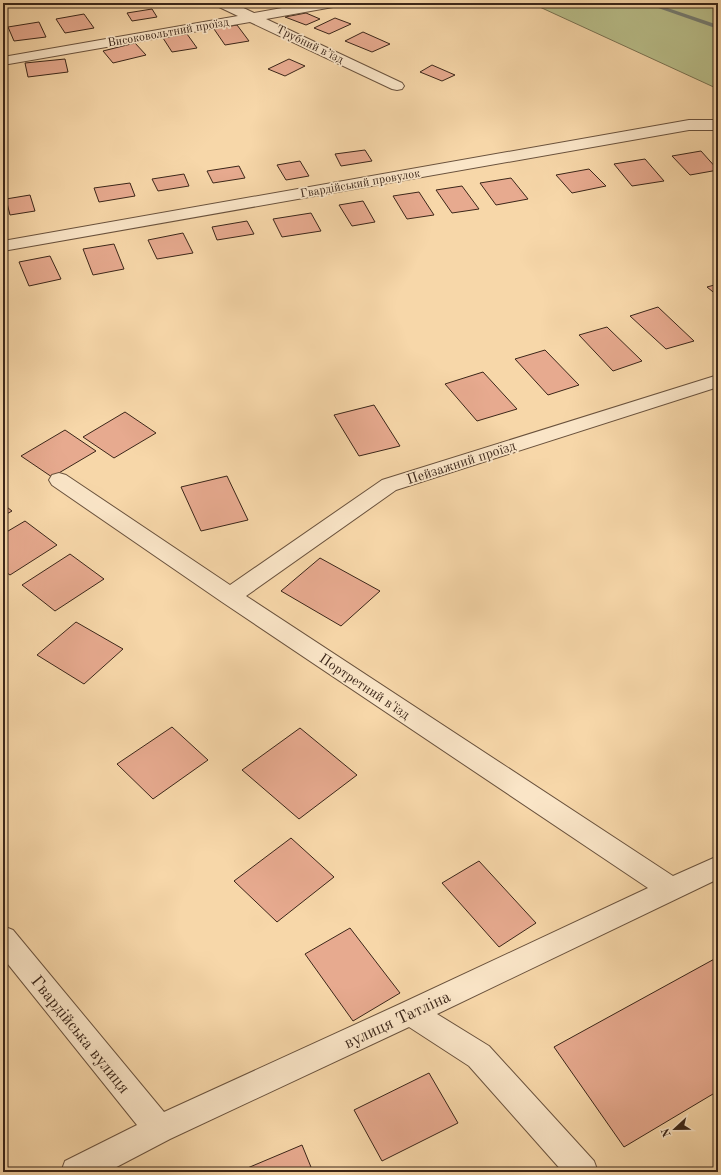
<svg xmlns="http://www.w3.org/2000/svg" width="721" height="1175" font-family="'Old Standard TT',serif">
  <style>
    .green { fill: #b9bf8b; stroke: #7a7252 }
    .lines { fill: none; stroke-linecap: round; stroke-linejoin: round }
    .stream { fill: #767e74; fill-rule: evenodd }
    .building { fill: #e7aa8f; stroke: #3b2619 }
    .street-casing { stroke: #6a523d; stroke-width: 2 }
    .street { fill: #fae5c7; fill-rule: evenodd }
    .labels { text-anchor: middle; stroke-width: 3.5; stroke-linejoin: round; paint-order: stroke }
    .far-street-label { font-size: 12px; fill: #3b2619; stroke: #fae5c7 }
    .street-label { font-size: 14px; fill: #3b2619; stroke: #fae5c7 }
    .near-street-label { font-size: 17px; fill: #3b2619; stroke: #fae5c7 }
  </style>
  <rect width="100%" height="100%" fill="#f7d7a9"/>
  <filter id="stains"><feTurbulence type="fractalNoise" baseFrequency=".005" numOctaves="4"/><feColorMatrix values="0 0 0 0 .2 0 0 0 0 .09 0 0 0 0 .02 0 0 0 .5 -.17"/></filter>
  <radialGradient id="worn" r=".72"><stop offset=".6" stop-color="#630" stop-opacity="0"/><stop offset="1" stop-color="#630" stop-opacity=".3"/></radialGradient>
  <path class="green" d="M531,3H718V89Z"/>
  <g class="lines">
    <path class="stream" d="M644,3H653L718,25V29Z"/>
  </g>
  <path class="building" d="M152,9L157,17L132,21L127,13Z
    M306,13L320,19L306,25L285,17Z
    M84,14L94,28L65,33L56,19Z
    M335,18L351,24L329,34L314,28Z
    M39,22L46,37L14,41L8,27Z
    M237,25L249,41L225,45L214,29Z
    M363,32L390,44L372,52L345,41Z
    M187,34L197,48L172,52L163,38Z
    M135,43L146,55L113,63L103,51Z
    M65,59L68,72L28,77L25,63Z
    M289,59L305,66L285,76L268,69Z
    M432,65L455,75L442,81L420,72Z
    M365,150L372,161L341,166L335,154Z
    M701,151L718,170L690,175L672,156Z
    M645,159L664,181L632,186L614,164Z
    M300,161L309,176L286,180L277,165Z
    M239,166L245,178L213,183L207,171Z
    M589,169L606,186L572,193L556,175Z
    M184,174L189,186L158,191L152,179Z
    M511,178L528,199L496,205L480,183Z
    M130,183L135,196L99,202L94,188Z
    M462,186L479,209L452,213L436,190Z
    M419,192L434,215L407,219L393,196Z
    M30,195L35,211L10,215L6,199Z
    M363,201L375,222L352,226L339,205Z
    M311,213L321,231L282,237L273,219Z
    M247,221L254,234L217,240L212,227Z
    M183,233L193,253L157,259L148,240Z
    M114,244L124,269L93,275L83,249Z
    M50,256L61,279L29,286L19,262Z
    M718,284V296L707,287Z
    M658,307L694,341L666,349L630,316Z
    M607,327L642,361L613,371L579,335Z
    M545,350L579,385L548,395L515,359Z
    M483,372L517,409L477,421L445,384Z
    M374,405L400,446L359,456L334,415Z
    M125,412L156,433L114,458L83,437Z
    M65,430L96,451L52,477L21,456Z
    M227,476L248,520L201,531L181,487Z
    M3,504L12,511L3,516Z
    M25,521L57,545L10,575L3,570V534Z
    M70,554L104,579L55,611L22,585Z
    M320,558L380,591L341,626L281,591Z
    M76,622L123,649L84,684L37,655Z
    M172,727L208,760L153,799L117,764Z
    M300,728L357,775L299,819L242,770Z
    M291,838L334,877L277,922L234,881Z
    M479,861L536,923L499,947L442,883Z
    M350,928L400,993L353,1021L305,954Z
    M718,957V1091L624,1147L554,1047Z
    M429,1073L458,1123L382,1161L354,1110Z
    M302,1145L313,1172H238Z"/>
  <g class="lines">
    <defs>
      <path id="street" d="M215,3H233L254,13L310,3H340L338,6L333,7L266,19L402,83L404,86L402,89L397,90L392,89L250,22L3,65V57L238,16L217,6Z
        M689,120H718V130H689L3,251V241Z
        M718,375V387L396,490L246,596L673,876L718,856V879L437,1014L489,1046L594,1161L598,1172H563L469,1066L409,1027L170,1139L107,1172H61L65,1161L137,1125L3,958V926L13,930L164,1112L400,1004L648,888L222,602L52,485L49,480L52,475L59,473L66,475L230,585L382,480Z"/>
    </defs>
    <use href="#street" class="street-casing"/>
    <use href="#street" class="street"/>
  </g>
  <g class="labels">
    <g class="far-street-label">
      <text transform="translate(168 32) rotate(-10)" y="4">Високовольтний проїзд</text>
      <text transform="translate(310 44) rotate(26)" y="4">Трубний в’їзд</text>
      <text transform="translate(360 183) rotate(-10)" y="4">Гвардійський провулок</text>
    </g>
    <g class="street-label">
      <text transform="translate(461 462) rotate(-18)" y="5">Пейзажний проїзд</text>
      <text transform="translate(365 686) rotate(34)" y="5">Портретний в'їзд</text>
    </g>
    <g class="near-street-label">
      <text transform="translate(397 1019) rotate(-25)" y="6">вулиця Татліна</text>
      <text transform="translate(81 1034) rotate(51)" y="6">Гвардійська вулиця</text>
    </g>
  </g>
  <rect width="721" height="1175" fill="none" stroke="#f7d7a9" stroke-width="16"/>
  <rect x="4" y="4" width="713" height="1167" fill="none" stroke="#3b2619" stroke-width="2"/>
  <rect x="8" y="8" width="705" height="1159" fill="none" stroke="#3b2619"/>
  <g transform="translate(675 1129) rotate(248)" stroke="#fae5c7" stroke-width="3" paint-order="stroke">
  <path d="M0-3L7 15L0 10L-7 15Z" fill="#3b2619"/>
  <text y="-6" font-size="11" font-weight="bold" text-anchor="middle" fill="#3b2619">N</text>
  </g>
  <rect width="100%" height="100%" filter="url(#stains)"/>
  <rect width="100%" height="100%" fill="url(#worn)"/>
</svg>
